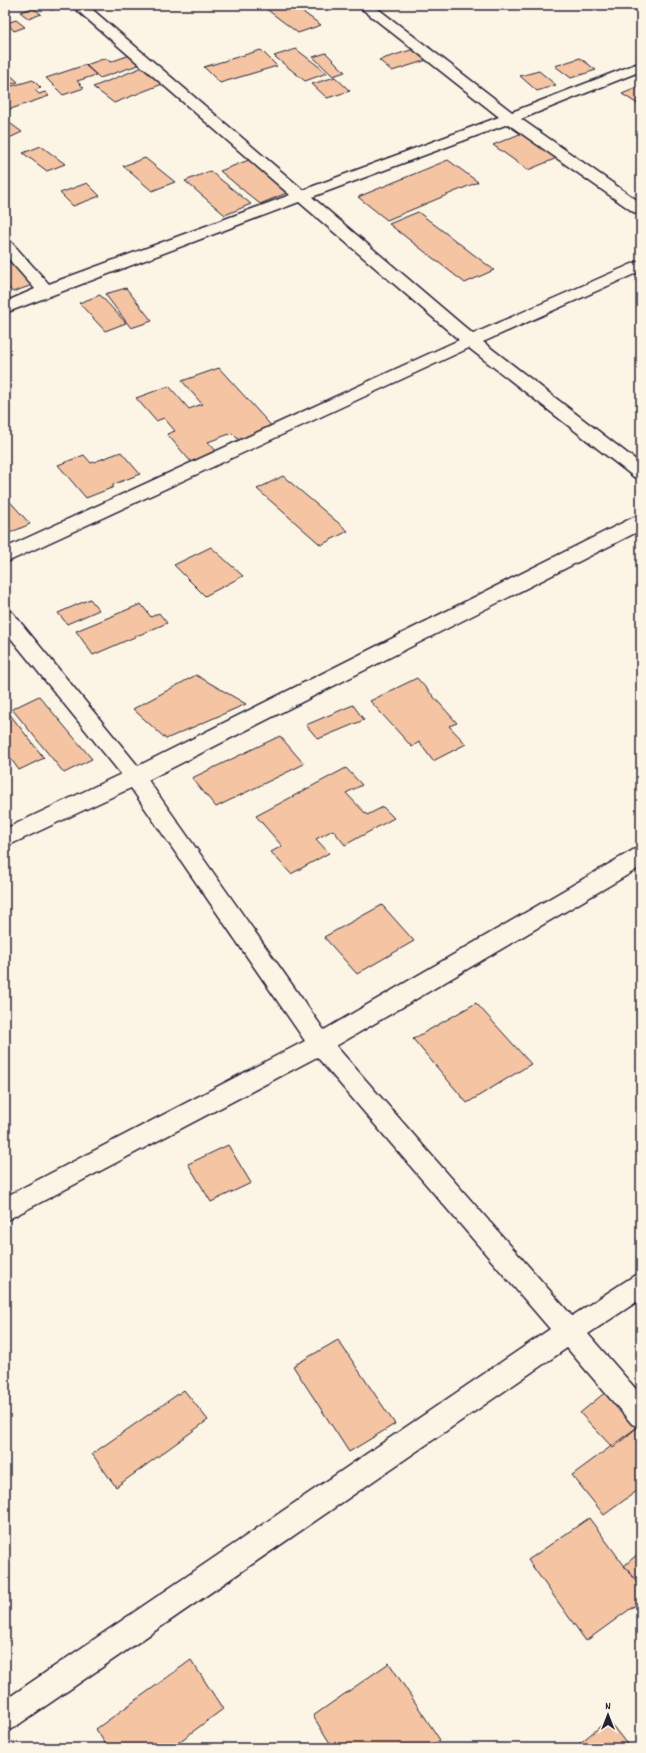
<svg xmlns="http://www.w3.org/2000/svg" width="646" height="1753" font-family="Dekko,sans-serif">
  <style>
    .building { fill: #f4c4a3; stroke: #22223b }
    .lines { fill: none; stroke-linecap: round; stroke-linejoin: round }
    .minor-casing { stroke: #22223b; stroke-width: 3 }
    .minor { fill: #fcf5e5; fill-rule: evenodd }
  </style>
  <rect width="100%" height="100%" fill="#fcf5e5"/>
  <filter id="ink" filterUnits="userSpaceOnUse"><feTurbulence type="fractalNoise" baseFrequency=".025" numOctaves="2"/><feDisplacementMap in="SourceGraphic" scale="8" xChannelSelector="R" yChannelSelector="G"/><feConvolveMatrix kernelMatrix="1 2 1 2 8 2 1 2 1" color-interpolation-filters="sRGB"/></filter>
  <g filter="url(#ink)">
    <path class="building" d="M46,5H65L52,10Z
      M261,5H293L321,25L298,33Z
      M33,8L41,14L29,19L20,12Z
      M16,20L25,27L14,31L7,23Z
      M427,45L440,56L392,71L379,60Z
      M296,49L327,73L305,81L274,56Z
      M261,50L277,66L220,83L204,67Z
      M326,53L345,72L333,76L313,57Z
      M133,54L144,63L100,78L86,65L106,58L110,62Z
      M580,58L596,70L571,78L555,66Z
      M153,63L175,79L114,103L93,87Z
      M85,65L96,75L77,81L84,88L63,95L46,78Z
      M539,71L556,85L537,91L520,76Z
      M5,72H7L18,82L5,86Z
      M335,77L350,91L327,98L312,84Z
      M33,80L41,88L35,90L39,94L45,92L49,96L5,111V88Z
      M641,86V106L622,94Z
      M11,124L22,132L5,140V126Z
      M522,133L557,158L528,170L493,145Z
      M41,146L65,164L47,171L23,153Z
      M145,158L175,182L152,191L123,166Z
      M254,158L294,190L260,204L220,171Z
      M448,160L478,182L387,220L358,197Z
      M210,171L251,204L225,215L185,181Z
      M87,183L100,196L73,206L60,193Z
      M418,212L494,270L465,283L389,224Z
      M5,252L35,284L13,292L5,284Z
      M126,288L152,321L131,328L105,294Z
      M100,295L126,323L105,331L79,303Z
      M219,368L276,431L243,444L232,433L208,442L218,453L192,463L167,434L175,431L164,418L156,421L136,398L169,386L189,409L202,404L182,381Z
      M121,452L140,474L112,485L114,487L86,498L58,465L84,455L91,463Z
      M283,476L348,531L321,545L257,489Z
      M5,496L30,524L5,535Z
      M211,547L243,576L205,596L174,565Z
      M90,599L99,610L67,624L58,613Z
      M141,604L151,617L159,613L167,623L93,655L76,631Z
      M196,675L246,704L166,739L133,709Z
      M417,678L457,723L449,726L466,744L433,761L419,742L412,747L370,701Z
      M39,696L92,759L64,773L12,709Z
      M353,705L364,720L318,739L306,725Z
      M8,712L44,758L19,770L5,751V713Z
      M280,736L304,764L216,807L192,778Z
      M346,768L362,785L346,793L367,815L383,807L394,818L345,845L333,830L316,839L329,853L291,874L271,852L282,846L256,816Z
      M382,905L414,941L357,974L324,937Z
      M476,1003L531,1064L467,1103L413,1039Z
      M228,1145L251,1183L211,1202L188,1164Z
      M338,1340L395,1424L349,1452L293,1366Z
      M184,1390L208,1420L116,1487L92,1454Z
      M608,1390L641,1424L613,1448L580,1413Z
      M636,1428L641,1434V1488L604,1515L572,1475Z
      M589,1518L641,1588V1601L586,1641L528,1560Z
      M641,1551V1585L624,1566Z
      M191,1660L223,1709L171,1748H108L96,1729Z
      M389,1663L440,1740L428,1748H333L313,1716Z
      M608,1720L630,1748H574Z"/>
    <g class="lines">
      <defs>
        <path id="minor" d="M71,5H87L303,190L499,117L357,5H373L512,112L641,62V71L521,119L641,203V215L635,213L508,124L312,197L473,334L641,260V271L483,342L641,464V479L634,477L469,348L5,563V548L459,340L299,202L5,313V302L35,289L5,255V240L11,242L49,284L290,195Z
          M641,516V530L148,780L324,1030L633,850L641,847V867L336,1046L572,1316L632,1277L641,1273V1299L588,1334L641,1395V1428L632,1424L567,1348L15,1727L5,1732V1700L550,1329L317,1057L5,1221V1197L305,1041L131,788L5,847V829L121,774L5,631V610L12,612L138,766L634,517Z"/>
      </defs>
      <use href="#minor" class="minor-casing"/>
      <use href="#minor" class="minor"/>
    </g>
  </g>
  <rect width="646" height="1753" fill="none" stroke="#fcf5e5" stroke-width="20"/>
  <rect x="10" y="10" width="626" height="1733" fill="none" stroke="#22223b" stroke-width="1.5" filter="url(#ink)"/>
  <g transform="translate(608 1715)" stroke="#fcf5e5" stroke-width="3" paint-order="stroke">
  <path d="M0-3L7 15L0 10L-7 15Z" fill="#22223b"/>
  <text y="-6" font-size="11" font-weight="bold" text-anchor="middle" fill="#22223b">N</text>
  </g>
</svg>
